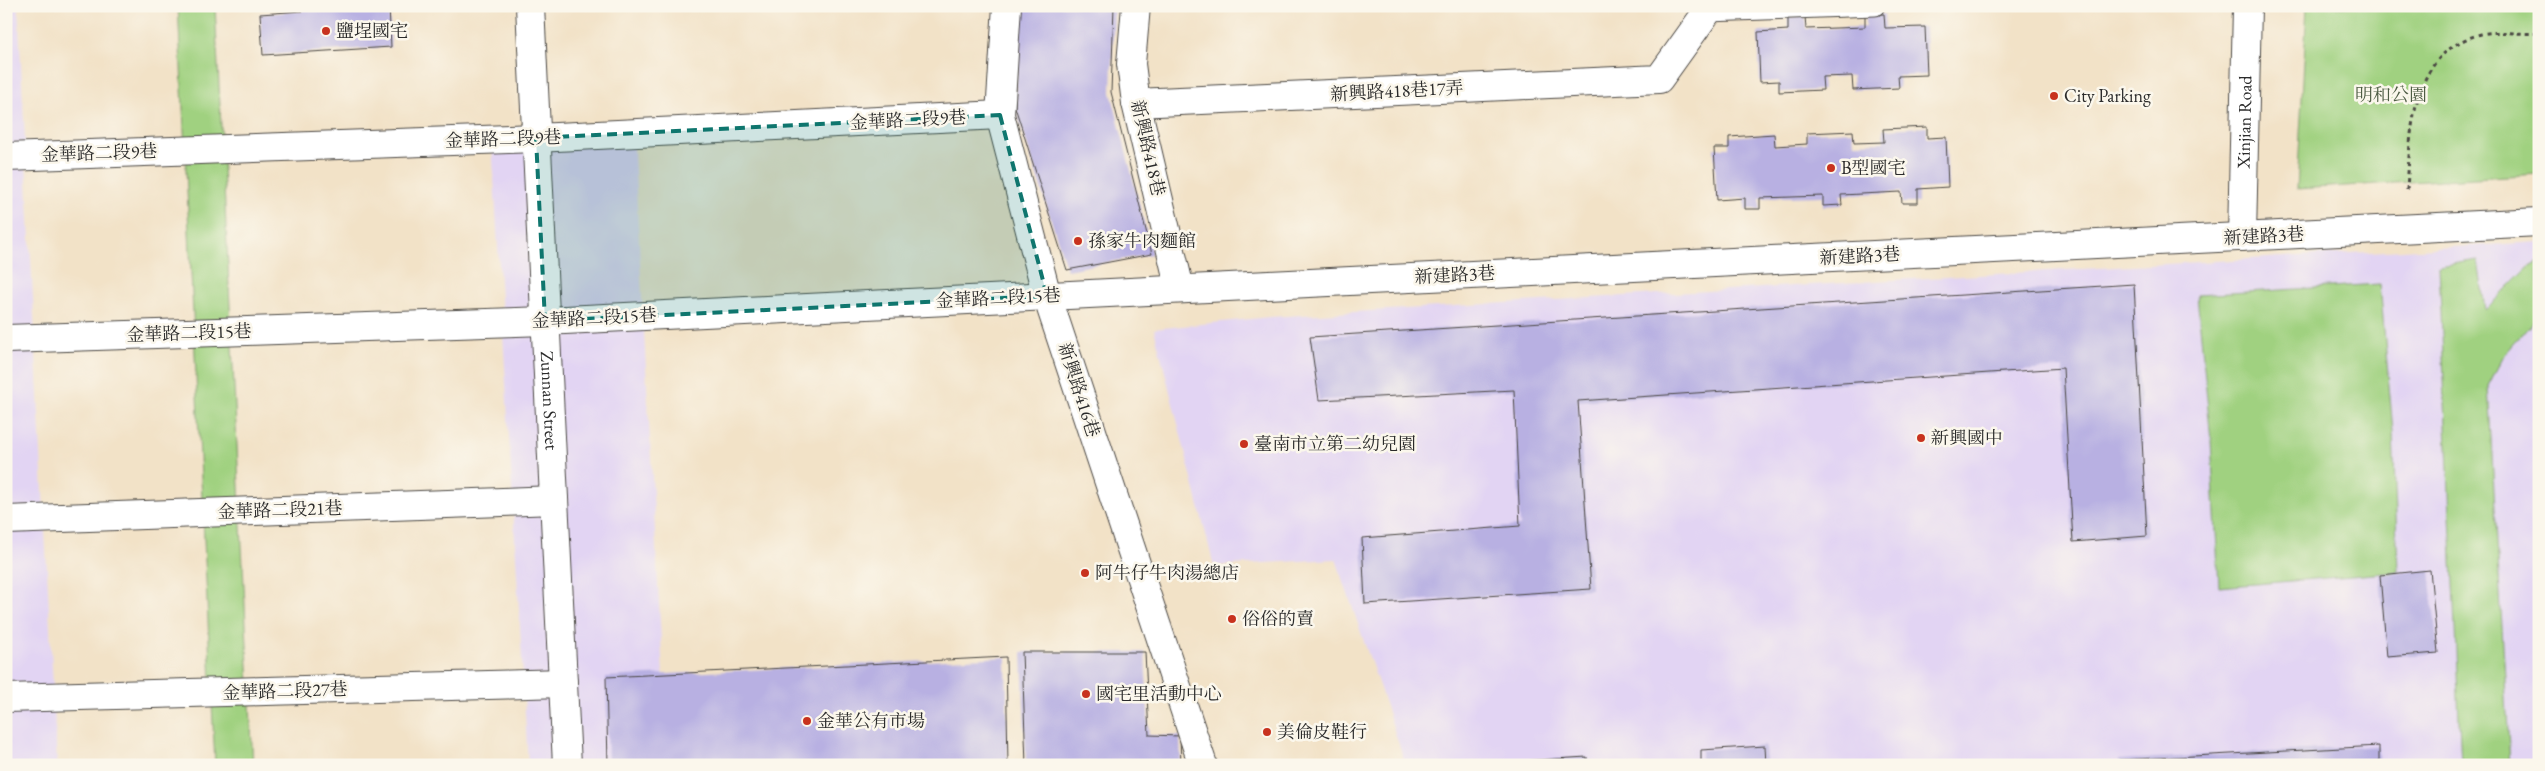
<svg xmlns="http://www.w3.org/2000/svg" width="2545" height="771" font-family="'EB Garamond','Noto Serif TC',serif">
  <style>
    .built { fill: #e2d4f3 }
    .green { fill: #a0d180; stroke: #667e56 }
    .building { fill: #b8b0e2 }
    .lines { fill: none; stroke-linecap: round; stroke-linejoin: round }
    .service-casing { stroke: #494642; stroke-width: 21 }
    .minor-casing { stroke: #494642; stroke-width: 30 }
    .path { stroke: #494642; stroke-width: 3; stroke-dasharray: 4 4; stroke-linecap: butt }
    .service { stroke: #fff; stroke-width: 19 }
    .minor { stroke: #fff; stroke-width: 28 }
    .marked { fill: #0f766e; fill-opacity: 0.2; stroke: #0f766e; stroke-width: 4; stroke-dasharray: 10 6; stroke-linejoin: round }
    .poi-dot { fill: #c8321e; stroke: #fbf7ec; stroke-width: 2 }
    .labels { text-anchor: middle; stroke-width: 5; stroke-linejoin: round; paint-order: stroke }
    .poi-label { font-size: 18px; fill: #2b2b2b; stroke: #fbf7ec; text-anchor: start }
    .street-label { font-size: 18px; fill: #2b2b2b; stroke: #fbf7ec }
    .park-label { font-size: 18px; fill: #4e5d44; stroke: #fbf7ec }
  </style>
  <rect width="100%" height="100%" fill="#fbf7ec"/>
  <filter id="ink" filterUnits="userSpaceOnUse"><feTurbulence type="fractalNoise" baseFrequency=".02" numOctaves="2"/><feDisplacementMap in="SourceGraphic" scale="10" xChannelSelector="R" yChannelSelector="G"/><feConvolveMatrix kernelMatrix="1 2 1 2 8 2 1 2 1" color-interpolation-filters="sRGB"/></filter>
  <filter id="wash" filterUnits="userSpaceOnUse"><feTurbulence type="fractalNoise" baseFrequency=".0096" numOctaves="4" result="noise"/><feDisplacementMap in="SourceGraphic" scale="20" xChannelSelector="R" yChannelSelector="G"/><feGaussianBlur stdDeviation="1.12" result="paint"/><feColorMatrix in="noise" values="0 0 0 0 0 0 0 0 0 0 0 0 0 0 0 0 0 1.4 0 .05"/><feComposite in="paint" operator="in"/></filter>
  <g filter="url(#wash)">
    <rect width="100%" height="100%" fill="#f2e2c7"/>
    <path class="built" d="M6,6H18L57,765H6Z
      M633,135L668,765H528L492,143Z
      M2539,242V765H1406L1336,559L1214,566L1154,329L1270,317Z"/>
    <path class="green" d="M178,6H215L253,765H215Z
      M2307,6H2539V174L2297,189Z
      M2478,260L2485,310L2527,268L2539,261V314L2505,353L2488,386L2510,765H2461L2439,266Z
      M2380,284L2393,431L2398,572L2219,587L2211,440L2197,295Z"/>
    <g id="blocks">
      <path class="building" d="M302,6H389L391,47L263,55L260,14L302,11Z
        M1020,6H1114L1111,92L1152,254L1067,270L1015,107Z
        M1884,14L1885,28L1925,27L1927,75L1898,76L1899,88L1853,90L1852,76L1822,77L1823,90L1779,92V81L1760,82L1758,32L1788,30V17L1805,16L1806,29L1865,27V15Z
        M1927,127V138L1946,137L1948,187L1918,189V203H1902L1901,192L1841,195L1842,205L1823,206V196L1760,198V209H1745V198L1717,200L1714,148H1729V137L1774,134L1775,146L1807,144V133L1853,131L1854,143L1884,142L1883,129Z
        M2134,284L2147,536L2073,542L2063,368L1578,401L1591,589L1365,604L1362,538L1520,526L1514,390L1319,400L1310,337Z
        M2430,570L2438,653L2387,657L2380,575Z
        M1022,652H1145L1149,735L1180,736L1181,765H1026Z
        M1006,657L1008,765H608L606,677Z
        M1765,746L1766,765H1701V750Z
        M2379,746V765H2119V760Z
        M1587,757V765H1521L1520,761Z"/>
    </g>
  </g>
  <g filter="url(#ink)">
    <use href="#blocks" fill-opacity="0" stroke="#494642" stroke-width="1"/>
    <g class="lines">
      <defs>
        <path id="service" d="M1707,12L1875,6"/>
        <g id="minor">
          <path id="s1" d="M530,6L567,765"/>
          <path d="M1007,6L1000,115L1047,296L1203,765"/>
          <path d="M1136,6L1131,64L1136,103L1180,289"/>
          <path d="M1136,103L1659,79L1707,12V6"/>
          <path d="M6,157L536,138L1000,115"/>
          <path id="s2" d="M2242,237L2247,6"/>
          <path d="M6,339L545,321L2539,222"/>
          <path d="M6,520L554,500"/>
          <path d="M6,698L563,683"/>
        </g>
      </defs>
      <use href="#service" class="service-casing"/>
      <use href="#minor" class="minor-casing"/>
      <path class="path" d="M2407,190C2411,129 2409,53 2481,34C2499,30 2520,35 2539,33"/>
      <use href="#service" class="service"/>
      <use href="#minor" class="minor"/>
    </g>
  </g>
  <path class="marked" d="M1000,115L1047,296L545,321L536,138Z"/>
  <g class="poi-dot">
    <circle cx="326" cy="31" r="5"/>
    <circle cx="2054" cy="96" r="5"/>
    <circle cx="1831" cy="168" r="5"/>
    <circle cx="1078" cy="241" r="5"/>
    <circle cx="1921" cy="438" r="5"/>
    <circle cx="1244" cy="444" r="5"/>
    <circle cx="1085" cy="573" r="5"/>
    <circle cx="1232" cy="619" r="5"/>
    <circle cx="1086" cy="694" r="5"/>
    <circle cx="807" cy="721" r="5"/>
    <circle cx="1267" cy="732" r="5"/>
  </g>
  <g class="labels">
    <g class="poi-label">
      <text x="336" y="37">鹽埕國宅</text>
      <text x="2064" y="102">City Parking</text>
      <text x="1841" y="174">B型國宅</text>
      <text x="1088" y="247">孫家牛肉麵館</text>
      <text x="1931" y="444">新興國中</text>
      <text x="1254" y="450">臺南市立第二幼兒園</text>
      <text x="1095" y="579">阿牛仔牛肉湯總店</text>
      <text x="1242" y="625">俗俗的賣</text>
      <text x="1096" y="700">國宅里活動中心</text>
      <text x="817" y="727">金華公有市場</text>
      <text x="1277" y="738">美倫皮鞋行</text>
    </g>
    <g class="street-label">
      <text transform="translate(1397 91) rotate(-3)" y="6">新興路418巷17弄</text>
      <text transform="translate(908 120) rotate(-3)" y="6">金華路二段9巷</text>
      <text dy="6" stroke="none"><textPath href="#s2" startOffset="115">Xinjian Road</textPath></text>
      <text transform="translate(503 139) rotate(-2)" y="6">金華路二段9巷</text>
      <text transform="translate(1148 148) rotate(77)" y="6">新興路418巷</text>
      <text transform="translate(99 153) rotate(-2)" y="6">金華路二段9巷</text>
      <text transform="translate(2264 236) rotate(-3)" y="6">新建路3巷</text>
      <text transform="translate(1860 256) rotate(-3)" y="6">新建路3巷</text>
      <text transform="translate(1455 275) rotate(-3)" y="6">新建路3巷</text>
      <text transform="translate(998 298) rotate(-3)" y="6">金華路二段15巷</text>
      <text transform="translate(594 318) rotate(-3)" y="6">金華路二段15巷</text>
      <text transform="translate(189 333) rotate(-2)" y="6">金華路二段15巷</text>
      <text transform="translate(1079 390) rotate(72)" y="6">新興路416巷</text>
      <text dy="6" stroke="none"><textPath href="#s1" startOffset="395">Zunnan Street</textPath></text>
      <text transform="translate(280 510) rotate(-2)" y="6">金華路二段21巷</text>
      <text transform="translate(285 691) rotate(-2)" y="6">金華路二段27巷</text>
    </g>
    <g class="park-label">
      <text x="2391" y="101">明和公園</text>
    </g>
  </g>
  <rect width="2545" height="771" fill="none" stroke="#fbf7ec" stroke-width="25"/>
</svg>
